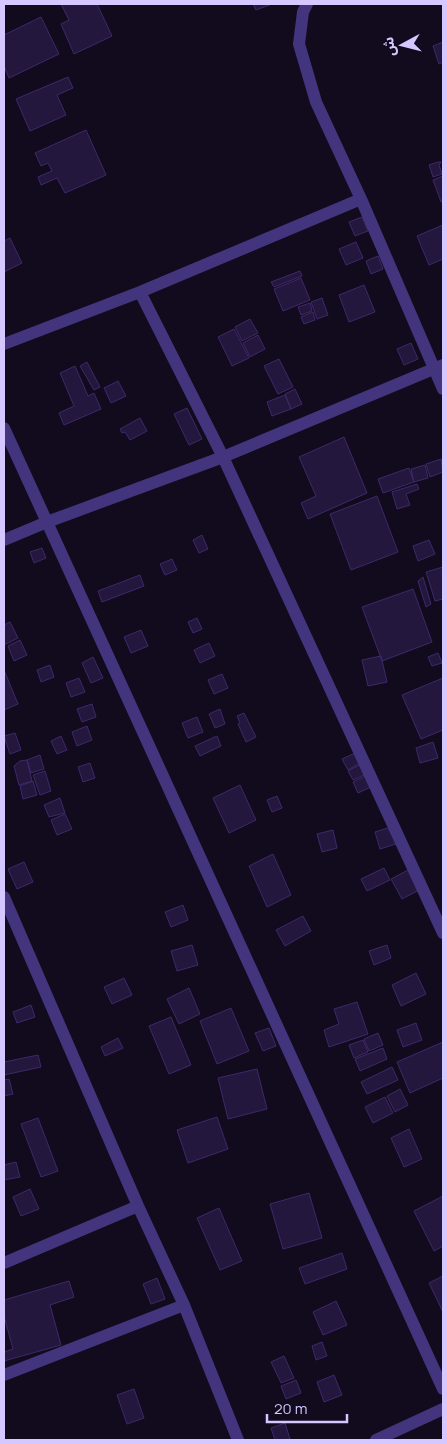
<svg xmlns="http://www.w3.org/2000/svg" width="447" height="1444" font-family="Manrope,'Noto Sans Arabic',sans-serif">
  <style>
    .building { fill: #24173e; stroke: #3f286a }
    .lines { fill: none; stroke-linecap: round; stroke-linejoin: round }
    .minor { stroke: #42357d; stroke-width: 12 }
  </style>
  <rect width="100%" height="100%" fill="#110b1d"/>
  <path class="building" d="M61,4H97L112,36L74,54L61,24L69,20Z
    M253,4H272L256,10Z
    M41,17L59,54L9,78L4,66V35Z
    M443,42V62L439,64L433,46Z
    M68,77L73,88L57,95L66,115L30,131L16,99Z
    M86,130L106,175L65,193L57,178L41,185L38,177L52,171L48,163L41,166L35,153Z
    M438,162H441L439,165L442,174L433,177L429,165Z
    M443,176V201L441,202L433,180Z
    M362,217L368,231L355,236L349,222Z
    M443,225V259L429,265L417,236Z
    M10,238L22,263L4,272V241Z
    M356,242L363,258L346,265L339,249Z
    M378,256L383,269L371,274L366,261Z
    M300,271L302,276L274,287L271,282Z
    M301,278L310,300L283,311L274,289Z
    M364,285L375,312L349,322L339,295Z
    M322,298L328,315L317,319L311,302Z
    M310,303L312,311L301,315L298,307Z
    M313,312L315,320L304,324L301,317Z
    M250,319L258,333L242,341L235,327Z
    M234,329L249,358L232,366L218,337Z
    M258,335L265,349L250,357L243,343Z
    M411,343L418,359L404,365L397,349Z
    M279,359L293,387L278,394L264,366Z
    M87,362L100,387L94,390L80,366Z
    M75,366L88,396L94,393L101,409L64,425L59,413L74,406L60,373Z
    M118,381L126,396L111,403L104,388Z
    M295,389L302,404L291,409L285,394Z
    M285,395L291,409L272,416L267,402Z
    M187,408L202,439L189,445L174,414Z
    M140,418L147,431L130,440L125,432L122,433L120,429Z
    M344,437L367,493L308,519L301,503L316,496L299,457Z
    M441,459L443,472L430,477L426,464Z
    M425,465L428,478L414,482L411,469Z
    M409,468L414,482L383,493L378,479Z
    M417,484L419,489L406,494L410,505L397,509L392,492Z
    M377,496L398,552L351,570L330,514Z
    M202,535L208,549L199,553L193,540Z
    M429,540L435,554L418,561L413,546Z
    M42,548L46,558L34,563L30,552Z
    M172,559L177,570L165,575L160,564Z
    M443,567V599L435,601L426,572Z
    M140,575L144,586L102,602L98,591Z
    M423,577L431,604L426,607L418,581Z
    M413,589L432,642L382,661L362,607Z
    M197,618L202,629L193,633L188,622Z
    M10,622L18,638L4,645V625Z
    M141,630L148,646L131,653L124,637Z
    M20,640L27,655L14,661L8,646Z
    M209,643L215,656L200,663L194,650Z
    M438,653L442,663L432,666L428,657Z
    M381,656L387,682L368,686L362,660Z
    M93,657L103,678L91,683L82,663Z
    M50,665L54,677L41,682L37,670Z
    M4,670L18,704L4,710Z
    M222,674L228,688L214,694L208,680Z
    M79,678L85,692L71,697L66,683Z
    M443,678V730L421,739L402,695Z
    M92,704L96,717L82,722L77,709Z
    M220,709L225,724L215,728L209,714Z
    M244,713L256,737L246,742L238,724L240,723L237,716Z
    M197,717L203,732L188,738L182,723Z
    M87,726L92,740L77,746L72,732Z
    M15,733L21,750L10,754L4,736Z
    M61,736L67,750L57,754L51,741Z
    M217,736L221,746L200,756L195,746Z
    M433,742L438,758L420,763L416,748Z
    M355,753L360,763L348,770L342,759Z
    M40,755L44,769L31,773L27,760Z
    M27,760L32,781L19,785L14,766L20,761Z
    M90,763L95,778L83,782L78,767Z
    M361,764L366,774L353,780L348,771Z
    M45,771L51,791L40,795L33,775Z
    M365,776L371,787L358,793L353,782Z
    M33,781L37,795L23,799L20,786Z
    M240,785L256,820L229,833L213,798Z
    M277,796L282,808L272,812L267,800Z
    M60,798L65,813L49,817L44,805Z
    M65,814L72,829L57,835L51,820Z
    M394,826L399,843L380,849L375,832Z
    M333,830L337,848L322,852L317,834Z
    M273,854L291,895L267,907L249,866Z
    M24,862L33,882L17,889L8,869Z
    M384,868L390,880L367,891L361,879Z
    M412,868L423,888L402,899L391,879Z
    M183,905L188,920L171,927L165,912Z
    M303,916L311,931L285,946L276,930Z
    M192,945L198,965L177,971L171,951Z
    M387,945L391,958L374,965L369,951Z
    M416,973L426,994L401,1006L392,985Z
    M124,978L132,995L112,1004L104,987Z
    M189,988L200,1014L179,1024L167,999Z
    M357,1002L368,1034L329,1047L324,1030L339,1024L334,1009Z
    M31,1005L35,1017L17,1023L13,1012Z
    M231,1008L249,1051L217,1064L200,1021Z
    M171,1017L191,1065L169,1074L149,1026Z
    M416,1023L422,1040L403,1047L397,1030Z
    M269,1028L276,1046L263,1051L255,1033Z
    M378,1033L383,1045L369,1051L364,1039Z
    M118,1038L123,1048L105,1056L101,1047Z
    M363,1040L368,1052L354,1058L349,1045Z
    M443,1042V1078L410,1093L397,1062Z
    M383,1048L387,1059L360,1071L355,1059Z
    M38,1055L41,1067L4,1075V1062Z
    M392,1067L398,1080L367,1094L361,1082Z
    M257,1069L267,1109L228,1119L218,1078Z
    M9,1079L13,1094L4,1096V1080Z
    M400,1089L408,1105L395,1112L387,1096Z
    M385,1097L393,1113L373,1123L365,1107Z
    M217,1117L228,1149L188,1163L177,1130Z
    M38,1118L58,1171L41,1177L21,1124Z
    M409,1129L422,1159L404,1167L391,1138Z
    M16,1162L20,1177L4,1180V1165Z
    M30,1189L39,1209L21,1216L13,1197Z
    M309,1193L322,1238L283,1249L270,1204Z
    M443,1196V1246L434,1251L414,1211Z
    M219,1208L242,1261L220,1270L197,1218Z
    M342,1253L347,1269L305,1284L299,1268Z
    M443,1276V1312L429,1283Z
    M157,1278L165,1299L151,1304L143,1284Z
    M69,1281L74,1297L50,1305L61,1345L4,1361V1352L13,1349L4,1316V1300Z
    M336,1301L347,1325L323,1335L313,1312Z
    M322,1342L327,1356L316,1360L312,1346Z
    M284,1356L294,1378L281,1383L271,1362Z
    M334,1375L342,1395L324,1402L317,1382Z
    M296,1380L301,1393L286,1399L281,1386Z
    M134,1389L144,1418L127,1424L117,1395Z
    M285,1423L290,1439L275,1440L271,1428Z"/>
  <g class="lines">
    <path class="minor" d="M307,4L303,12L299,44L316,102L361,199L443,389
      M140,292L223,457L443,933
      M4,344L140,292L361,199
      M4,428L443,1389
      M4,540L47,522L223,457L443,365
      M4,897L138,1206L184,1305L238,1440
      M4,1263L138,1206
      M4,1375L184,1305
      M376,1440L443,1409"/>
  </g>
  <rect width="447" height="1444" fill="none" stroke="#d5c7ff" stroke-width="10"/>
  <g transform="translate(402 45) rotate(263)" stroke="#110b1d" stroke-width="4" paint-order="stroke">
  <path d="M0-4L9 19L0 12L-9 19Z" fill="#d5c7ff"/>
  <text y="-8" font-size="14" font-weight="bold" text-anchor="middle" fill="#d5c7ff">ش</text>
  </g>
  <path d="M267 1414v8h80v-8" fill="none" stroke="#d5c7ff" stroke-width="2.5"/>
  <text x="274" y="1414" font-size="15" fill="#d5c7ff" stroke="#110b1d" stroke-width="4" paint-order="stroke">20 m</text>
</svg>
